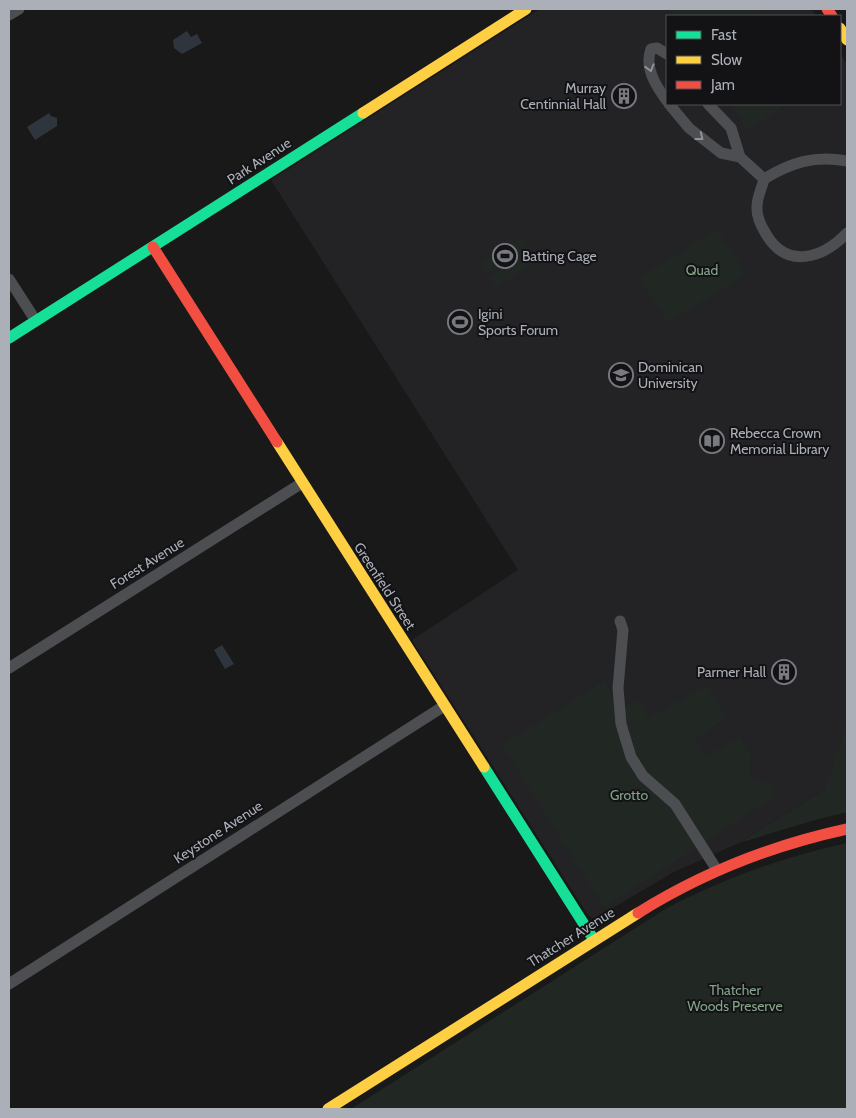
<svg xmlns="http://www.w3.org/2000/svg" width="856" height="1118" font-family="Cabin,sans-serif">
  <style>
    .built { fill: #232325 }
    .green { fill: #212823 }
    .water { fill: #2f353c }
    .lines { fill: none; stroke-linecap: round; stroke-linejoin: round }
    .street { stroke: #4d4e52; stroke-width: 11 }
    .fast { stroke: #16e098; stroke-width: 11 }
    .slow { stroke: #ffcf43; stroke-width: 11 }
    .jam { stroke: #f24e42; stroke-width: 11 }
    .oneway { stroke: #8f9299 }
    .labels { text-anchor: middle; stroke-width: 4; stroke-linejoin: round; paint-order: stroke }
    .poi-label { font-size: 14px; fill: #abafb8; stroke: #131315; text-anchor: start }
    .street-label { font-size: 14px; fill: #abafb8; stroke: #131315 }
    .park-label { font-size: 14px; fill: #84a288; stroke: #131315 }
  </style>
  <rect width="100%" height="100%" fill="#191919"/>
  <path class="built" d="M540,9H811L816,16H667V104H840V53L847,65V775L739,843L674,872L594,919L588,915L412,640L518,570L271,180Z"/>
  <path class="green" d="M671,9H758L763,16H675Z
    M731,104H787L748,130Z
    M717,229L746,274L668,323L639,278Z
    M522,238L528,248L488,273L482,263Z
    M530,252L536,262L496,287L490,277Z
    M604,681L620,707L641,701L648,718L707,685L726,717L695,740L705,756L740,737L751,754L749,778L770,784L776,796L604,907L502,745Z
    M847,732V812L815,820L739,843L825,789L844,733Z
    M847,843V1109H351L667,908C725,878 783,857 847,843Z"/>
  <path class="water" d="M187,31L191,37L197,34L202,43L182,54L174,48L173,40Z
    M49,113L51,116L57,118V126L35,140L27,127Z
    M222,645L234,664L225,669L214,650Z"/>
  <g class="lines">
    <path class="street" d="M9,15L19,9
      M667,54L657,48L651,49C644,68 656,86 667,101
      M669,104L689,128L721,153L740,157L764,179
      M708,104L731,128L740,157
      M847,161C815,155 792,162 764,179C762,188 756,199 757,209C757,218 761,226 766,234C787,270 823,258 847,233
      M9,279L36,321
      M620,621L623,630L618,688L621,724L631,757L643,776L675,804L717,870
      M9,668L302,483
      M9,984L444,706"/>
    <path class="fast" d="M9,338L363,113
      M484,767L594,940"/>
    <path class="slow" d="M840,28L847,40
      M363,113L526,9
      M277,442L484,767
      M328,1109L638,913"/>
    <path class="jam" d="M827,9L832,16
      M153,247L277,442
      M638,913C702,873 773,845 847,829"/>
  </g>
  <defs><path id="oneway-chevron" d="M-2-3.5L2.5 0L-2 3.5" fill="none" stroke-width="1.6" stroke-linecap="round" stroke-linejoin="round" transform="scale(1.25)"/></defs>
  <g class="oneway">
    <use href="#oneway-chevron" transform="translate(650 68) rotate(74)"/>
    <use href="#oneway-chevron" transform="translate(700 137) rotate(38)"/>
  </g>
  <defs>
    <symbol id="building-ring" viewBox="-11 -11 22 22"><circle r="9.5" fill="#131315" stroke="#787a80" stroke-width="1.5"/><path d="M-4-6H4V6H1V3H-1V6H-4ZM-2.5-4.3h1.7v1.8h-1.7ZM.8-4.3h1.7v1.8H.8ZM-2.5-1h1.7V.8h-1.7ZM.8-1h1.7V.8H.8Z" fill="#787a80"/></symbol>
    <symbol id="stadium-ring" viewBox="-11 -11 22 22"><circle r="9.5" fill="#131315" stroke="#787a80" stroke-width="1.5"/><path d="M0-5a6.5 5 0 1 0 0 10a6.5 5 0 1 0 0-10ZM-3.5-1.8h7v3.6h-7Z" fill="#787a80"/></symbol>
    <symbol id="university-ring" viewBox="-11 -11 22 22"><circle r="9.5" fill="#131315" stroke="#787a80" stroke-width="1.5"/><path d="M0-5L7-2L0 1L-7-2ZM-4 1L0 2.5L4 1V4Q0 6-4 4Z" fill="#787a80"/></symbol>
    <symbol id="library-ring" viewBox="-11 -11 22 22"><circle r="9.5" fill="#131315" stroke="#787a80" stroke-width="1.5"/><path d="M-6-4Q-3-5.5-.7-3.5V5Q-3 3-6 4ZM6-4Q3-5.5 .7-3.5V5Q3 3 6 4Z" fill="#787a80"/></symbol>
  </defs>
  <g fill-rule="evenodd">
    <use href="#building-ring" x="610" y="82" width="28" height="28"/>
    <use href="#stadium-ring" x="491" y="242" width="28" height="28"/>
    <use href="#stadium-ring" x="446" y="308" width="28" height="28"/>
    <use href="#university-ring" x="607" y="361" width="28" height="28"/>
    <use href="#library-ring" x="698" y="427" width="28" height="28"/>
    <use href="#building-ring" x="770" y="658" width="28" height="28"/>
  </g>
  <g class="labels">
    <g class="poi-label">
      <text x="606" y="93" text-anchor="end">Murray<tspan x="606" dy="16">Centinnial Hall</tspan></text>
      <text x="522" y="261">Batting Cage</text>
      <text x="478" y="319">Igini<tspan x="478" dy="16">Sports Forum</tspan></text>
      <text x="638" y="372">Dominican<tspan x="638" dy="16">University</tspan></text>
      <text x="730" y="438">Rebecca Crown<tspan x="730" dy="16">Memorial Library</tspan></text>
      <text x="766" y="677" text-anchor="end">Parmer Hall</text>
    </g>
    <g class="street-label">
      <text transform="translate(259 161) rotate(-33)" y="5">Park Avenue</text>
      <text transform="translate(147 563) rotate(-32)" y="5">Forest Avenue</text>
      <text transform="translate(385 586) rotate(57)" y="5">Greenfield Street</text>
      <text transform="translate(218 832) rotate(-33)" y="5">Keystone Avenue</text>
      <text transform="translate(571 937) rotate(-32)" y="5">Thatcher Avenue</text>
    </g>
    <g class="park-label">
      <text x="702" y="275">Quad</text>
      <text x="629" y="800">Grotto</text>
      <text x="735" y="995">Thatcher<tspan x="735" dy="16">Woods Preserve</tspan></text>
    </g>
  </g>
  <rect width="856" height="1118" fill="none" stroke="#abafb8" stroke-width="20"/>
  <rect x="666" y="15" width="175" height="90" fill="#131315" stroke="#505156"/>
  <rect x="676" y="31" width="25" height="8" fill="#16e098" stroke="#505156"/>
  <text x="711" y="40" font-size="15" fill="#abafb8">Fast</text>
  <rect x="676" y="56" width="25" height="8" fill="#ffcf43" stroke="#505156"/>
  <text x="711" y="65" font-size="15" fill="#abafb8">Slow</text>
  <rect x="676" y="81" width="25" height="8" fill="#f24e42" stroke="#505156"/>
  <text x="711" y="90" font-size="15" fill="#abafb8">Jam</text>
</svg>
